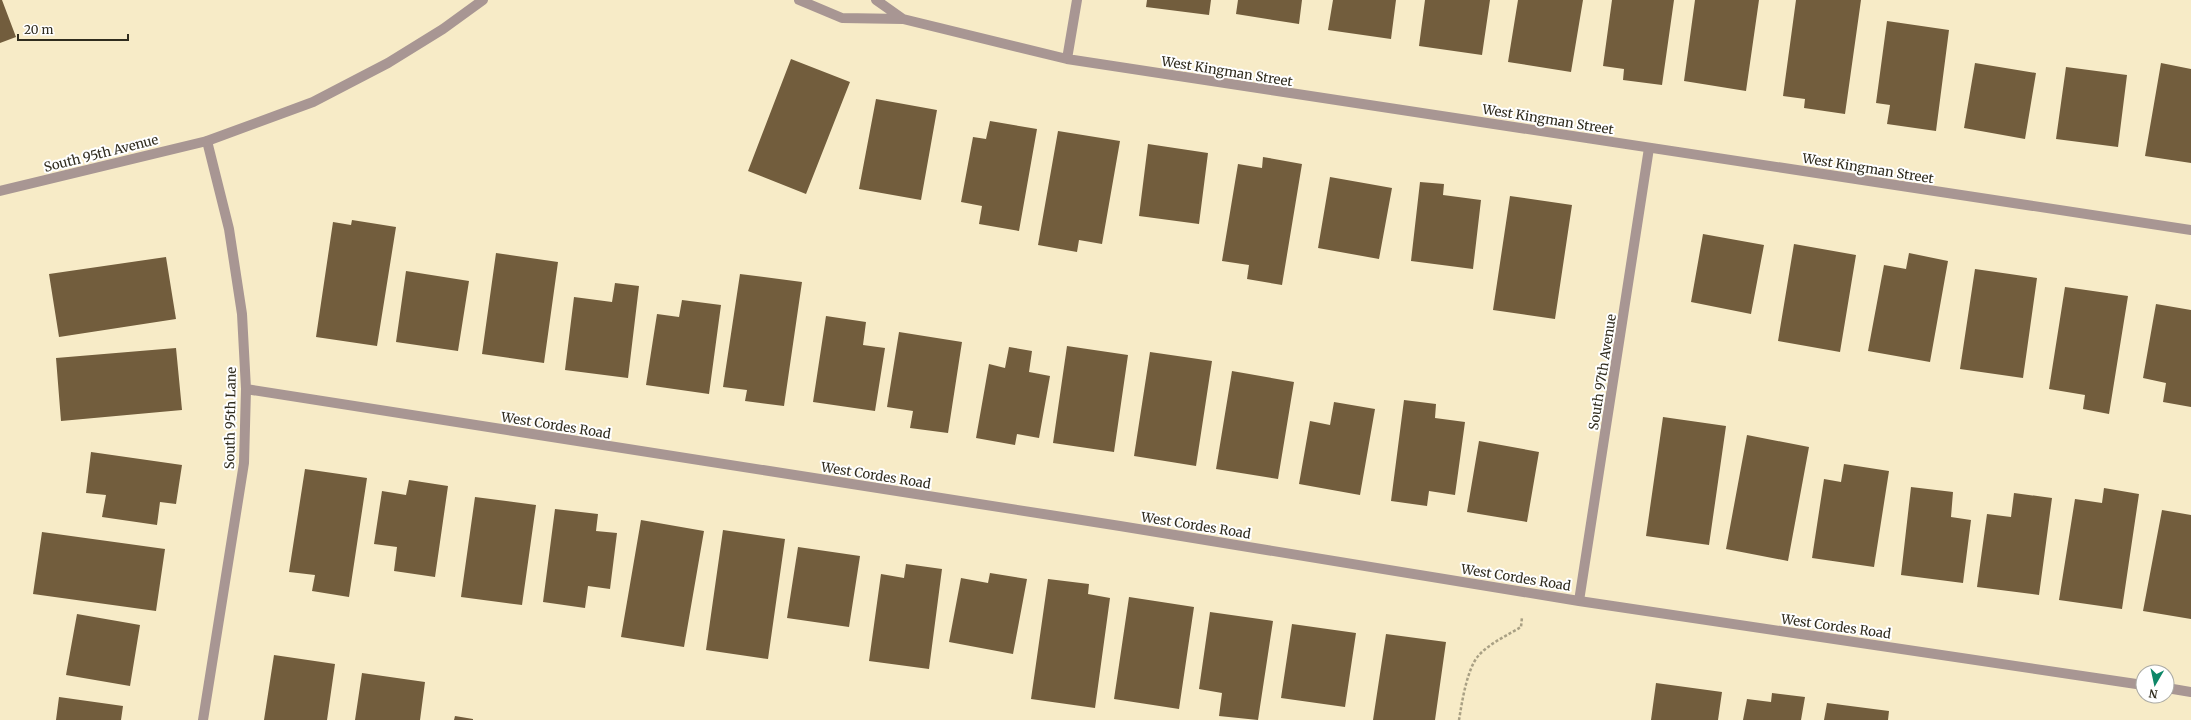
<svg xmlns="http://www.w3.org/2000/svg" width="2191" height="720" font-family="Merriweather,serif">
  <style>
    .building { fill: #725d3d }
    .lines { fill: none; stroke-linecap: round; stroke-linejoin: round }
    .path { stroke: #a9a084; stroke-width: 2.5; stroke-dasharray: 3 2; stroke-linecap: butt }
    .minor { stroke: #a89693; stroke-width: 10 }
    .tertiary { stroke: #a89693; stroke-width: 10 }
    .labels { text-anchor: middle; stroke-width: 4; stroke-linejoin: round; paint-order: stroke }
    .street-label { font-size: 13px; fill: #302c1e; stroke: #fff }
  </style>
  <rect width="100%" height="100%" fill="#f7ebc7"/>
  <path class="building" d="M0,0H2L16,37L0,43Z
    M1147,0H1211L1209,15L1146,7Z
    M1238,0H1302L1299,24L1236,14Z
    M1333,0H1396L1391,39L1328,30Z
    M1425,0H1490L1482,55L1419,46Z
    M1518,0H1583L1571,72L1508,62Z
    M1612,0H1674L1662,85L1623,80L1624,69L1603,66Z
    M1695,0H1759L1746,91L1684,81Z
    M1796,0H1861L1845,114L1804,108L1805,99L1783,96Z
    M1887,21L1949,30L1936,131L1887,124L1890,105L1876,103Z
    M791,59L850,82L806,194L748,171Z
    M1975,63L2036,73L2025,139L1964,128Z
    M2161,63L2191,69V163L2145,156Z
    M2066,67L2127,75L2118,147L2056,139Z
    M876,99L937,110L921,200L859,189Z
    M990,121L1037,129L1019,231L979,224L982,206L961,202L973,137L986,139Z
    M1058,131L1120,141L1102,244L1079,240L1077,252L1038,245Z
    M1148,144L1208,153L1199,224L1139,216Z
    M1263,157L1302,164L1282,285L1247,279L1249,265L1222,261L1238,164L1262,168Z
    M1330,177L1392,188L1379,259L1318,248Z
    M1420,182L1444,184L1443,195L1481,200L1473,269L1411,261Z
    M1510,196L1572,205L1555,319L1493,310Z
    M352,220L396,227L377,346L316,337L333,222L351,225Z
    M1703,234L1764,245L1751,314L1691,302Z
    M1794,244L1856,255L1840,352L1778,341Z
    M496,253L558,262L544,363L482,354Z
    M1909,253L1948,261L1930,362L1868,351L1884,265L1906,269Z
    M166,257L176,319L59,337L49,274Z
    M1975,269L2037,278L2023,378L1960,369Z
    M406,271L469,281L458,351L396,342Z
    M740,274L802,282L784,406L745,401L747,390L723,387Z
    M615,283L639,286L628,378L565,370L574,297L612,302Z
    M2065,287L2128,296L2109,414L2083,409L2085,395L2049,389Z
    M682,300L721,305L709,394L646,385L657,314L679,317Z
    M2156,304L2191,310V407L2163,402L2166,383L2143,378Z
    M826,316L866,322L863,345L885,348L875,411L813,402Z
    M899,332L962,342L948,433L910,428L913,411L887,407Z
    M1067,346L1128,355L1114,452L1053,443Z
    M1009,347L1032,351L1029,372L1050,376L1039,438L1017,434L1015,445L976,438L989,364L1005,368Z
    M176,348L182,410L61,421L56,358Z
    M1150,352L1212,361L1196,466L1134,456Z
    M1232,371L1294,382L1278,479L1216,469Z
    M1404,400L1436,404L1435,418L1465,422L1455,495L1429,491L1427,506L1391,501Z
    M1334,402L1375,409L1360,495L1299,484L1310,421L1330,425Z
    M1663,417L1726,426L1709,545L1646,536Z
    M1747,435L1809,447L1788,561L1726,549Z
    M1479,441L1539,452L1527,522L1467,512Z
    M91,452L182,465L176,504L160,502L157,525L102,517L106,495L86,493Z
    M1844,464L1889,471L1874,567L1812,558L1824,479L1841,482Z
    M305,469L367,478L349,597L312,591L315,575L289,572Z
    M409,480L448,486L435,577L394,571L397,547L374,544L382,491L406,495Z
    M1911,487L1953,492L1951,517L1971,520L1963,583L1901,575Z
    M2104,488L2139,494L2122,609L2059,600L2075,499L2102,503Z
    M2014,493L2052,498L2039,595L1977,587L1987,514L2011,517Z
    M475,497L536,505L522,605L461,597Z
    M555,509L598,514L596,531L617,533L610,589L588,586L585,608L543,602Z
    M2162,510L2191,515V619L2143,611Z
    M641,520L704,531L684,647L621,637Z
    M723,530L785,539L768,659L706,650Z
    M42,532L165,549L156,611L33,594Z
    M798,547L860,556L849,627L787,618Z
    M906,564L942,569L929,669L869,661L881,574L904,578Z
    M990,573L1027,579L1013,654L949,642L961,578L988,583Z
    M1048,579L1089,584L1088,594L1110,598L1095,708L1031,699Z
    M1129,597L1194,607L1179,709L1114,699Z
    M1210,612L1273,621L1258,720L1219,716L1222,693L1199,689Z
    M77,614L140,625L130,686L66,675Z
    M1292,624L1356,633L1345,707L1281,698Z
    M1386,634L1446,642L1435,720H1373Z
    M274,655L335,664L327,720H264Z
    M362,673L425,682L420,720H355Z
    M1656,683L1722,692L1718,720H1651Z
    M1772,693L1805,697L1801,720H1743L1747,699L1771,702Z
    M59,697L123,706L121,720H56Z
    M1827,703L1889,711L1888,720H1824Z
    M455,716L473,719V720H454Z"/>
  <g class="lines">
    <path class="path" d="M1459,720C1462,702 1467,668 1479,655C1490,643 1508,635 1521,627L1522,617"/>
    <path class="minor" d="M799,0L842,18L903,19L1067,59L2191,230
      M876,0L903,19
      M1067,59L1077,0
      M246,389L1120,526L1579,601L2143,685
      M1579,601L1649,148
      M2167,688L2191,692
      M203,720L244,463L246,389L242,314L229,229L207,141"/>
    <path class="tertiary" d="M0,191L207,141L313,102L388,63L443,29L483,0"/>
  </g>
  <g class="labels">
    <g class="street-label">
      <text transform="translate(1227 71) rotate(9)" y="5">West Kingman Street</text>
      <text transform="translate(1548 119) rotate(9)" y="5">West Kingman Street</text>
      <text transform="translate(101 153) rotate(-14)" y="5">South 95th Avenue</text>
      <text transform="translate(1868 168) rotate(9)" y="5">West Kingman Street</text>
      <text transform="translate(1602 372) rotate(-81)" y="5">South 97th Avenue</text>
      <text transform="translate(230 418) rotate(-89)" y="5">South 95th Lane</text>
      <text transform="translate(556 425) rotate(9)" y="5">West Cordes Road</text>
      <text transform="translate(876 475) rotate(9)" y="5">West Cordes Road</text>
      <text transform="translate(1196 525) rotate(9)" y="5">West Cordes Road</text>
      <text transform="translate(1516 577) rotate(9)" y="5">West Cordes Road</text>
      <text transform="translate(1836 626) rotate(8)" y="5">West Cordes Road</text>
    </g>
  </g>
  <g transform="translate(2155 684) rotate(189)"><circle r="19" fill="#ffffff" stroke="#acaba5"/>
  <path d="M0-3L7 15L0 10L-7 15Z" fill="#0e8768"/>
  <text y="-6" font-size="11" font-weight="bold" text-anchor="middle" fill="#302c1e">N</text>
  </g>
  <path d="M18 34v6h110v-6" fill="none" stroke="#302c1e" stroke-width="2"/>
  <text x="24" y="34" font-size="12" fill="#302c1e" stroke="#ffffff" stroke-width="3" paint-order="stroke">20 m</text>
</svg>
